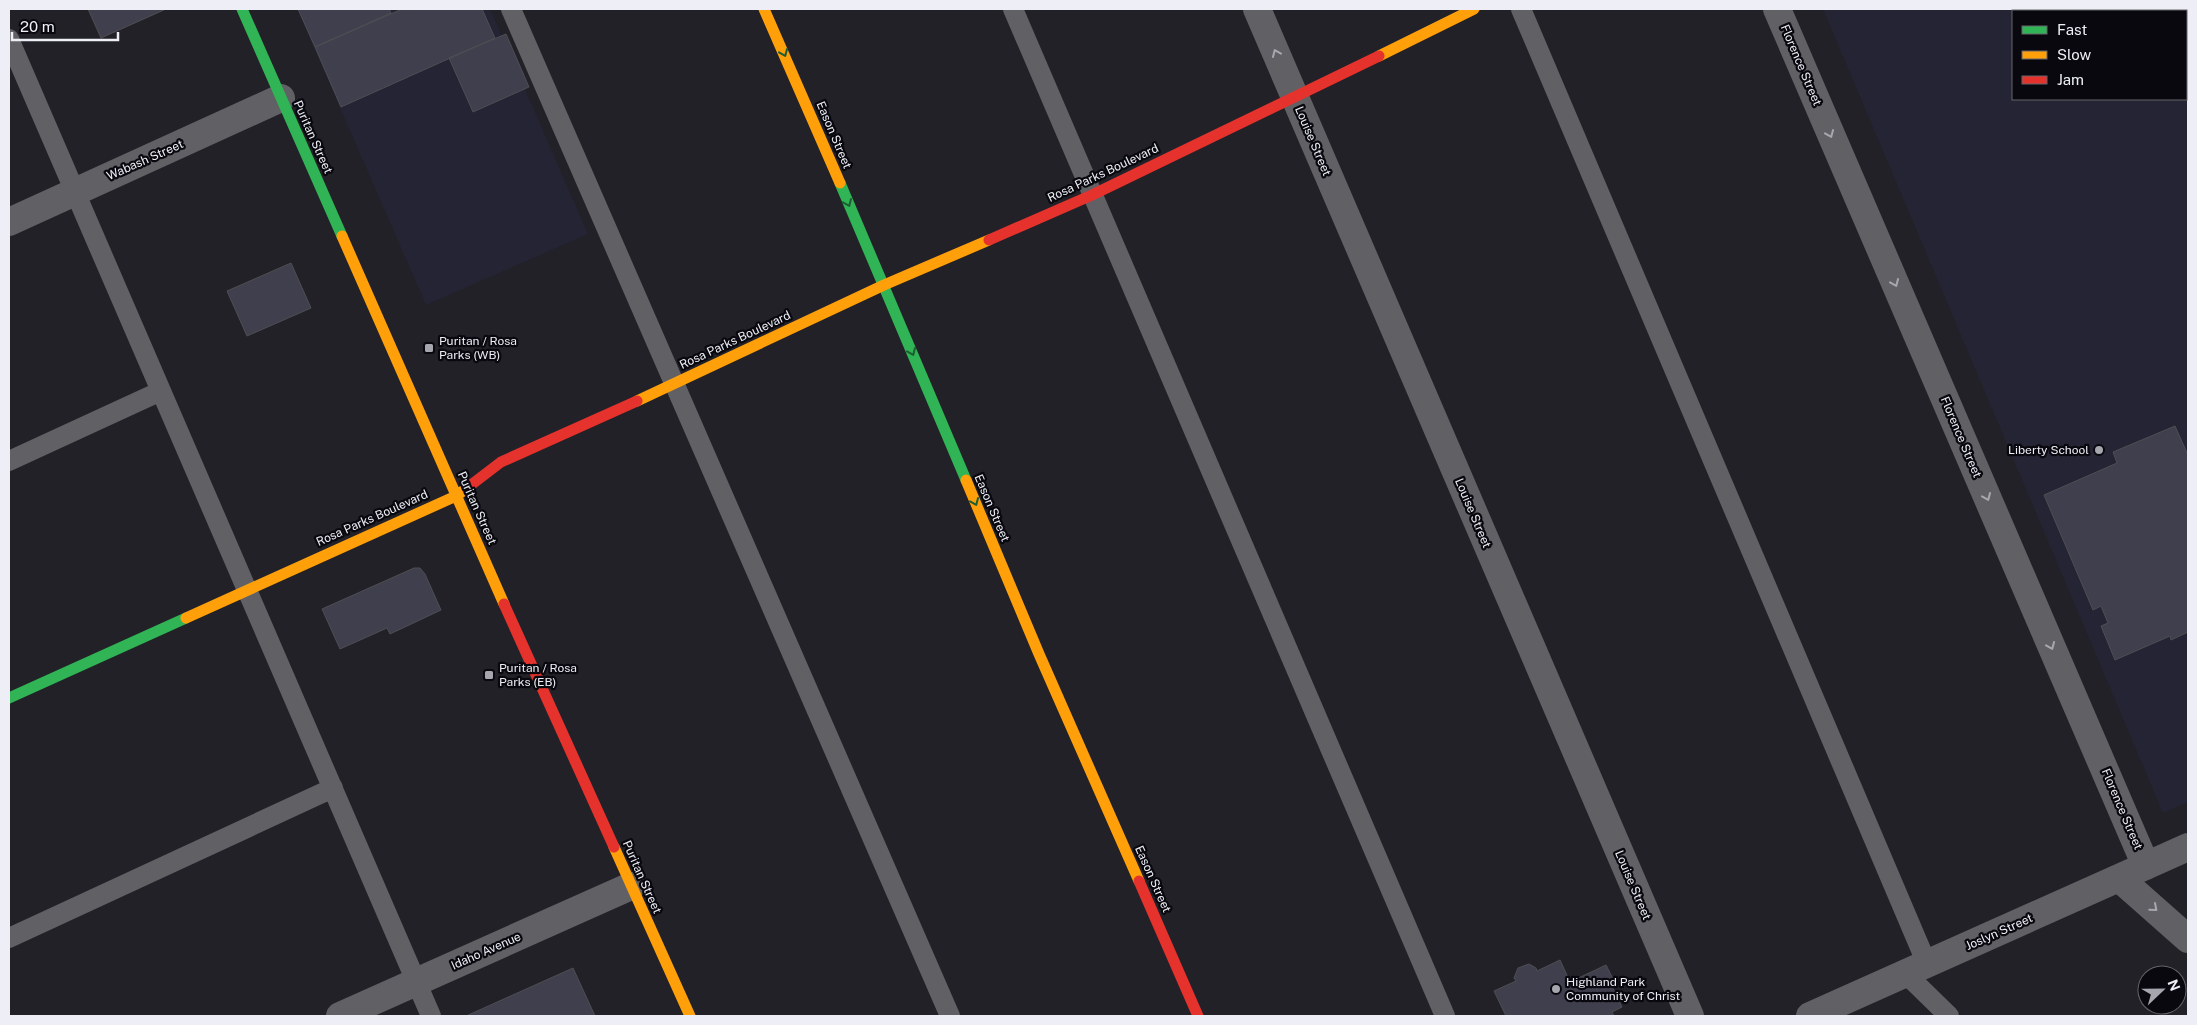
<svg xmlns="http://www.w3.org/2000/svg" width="2197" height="1025" font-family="'Public Sans',sans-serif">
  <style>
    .built { fill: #242434; fill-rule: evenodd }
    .building { fill: #403f4e; stroke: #4e4e53 }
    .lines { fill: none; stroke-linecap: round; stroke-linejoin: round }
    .lane { stroke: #606065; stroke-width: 20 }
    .street { stroke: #606065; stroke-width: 28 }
    .fast { stroke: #30b455; stroke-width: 11 }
    .slow { stroke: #ff9f0a; stroke-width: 11 }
    .jam { stroke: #e5322d; stroke-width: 11 }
    .oneway { stroke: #1c5e32 }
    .oneway2 { stroke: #a7a7ae }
    .poi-dot { fill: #a6a6ae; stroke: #08080e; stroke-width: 2 }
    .labels { text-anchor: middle; stroke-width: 4.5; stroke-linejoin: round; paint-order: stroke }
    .street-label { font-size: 12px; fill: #eeeef7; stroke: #08080e }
    .poi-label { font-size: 12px; fill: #eeeef7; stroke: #08080e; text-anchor: start }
  </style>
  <rect width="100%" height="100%" fill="#212127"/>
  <path class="built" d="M297,9H490L588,234L426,305Z
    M1823,9H2188V802L2163,813ZM2013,11H2186V99H2013Z"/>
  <path class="building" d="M88,9H166L101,38Z
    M298,9H389L391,13L315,47Z
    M402,9H482L495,38L341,107L315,47Z
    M506,34L529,87L473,112L449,58Z
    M291,263L311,308L247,336L227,291Z
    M2175,426L2187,453H2188V632L2171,640L2170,636L2115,660L2101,626L2108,623L2101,606L2093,610L2044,495L2117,463L2113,452Z
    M414,568H420L425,574L441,610L390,634L387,628L340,649L322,609Z
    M1560,960L1570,982L1606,965L1616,985L1612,986L1622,1007L1612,1012L1614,1016H1506L1494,991L1516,981L1514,978L1518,968L1529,964L1536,968L1537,971Z
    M573,968L595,1016H466Z"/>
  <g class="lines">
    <path class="lane" d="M511,9L950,1016
      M1013,9L1445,1016
      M1521,9L1927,964
      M9,39L431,1016
      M9,461L161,391
      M9,938L333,788
      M1906,974L1949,1016"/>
    <path class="street" d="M1257,9L1690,1016
      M1777,9L2146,866
      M9,222L281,98
      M2119,878L2188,939
      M340,1016L631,886
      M1810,1016L2188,847"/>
    <path class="fast" d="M242,9L342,236
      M840,183L966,480
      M9,698L186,618"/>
    <path class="slow" d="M764,9L840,183
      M1379,56L1474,9
      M342,236L504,604
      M637,401L884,285L989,240
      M966,480L1039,654L1139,881
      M186,618L456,496L467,488
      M614,847L690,1016"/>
    <path class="jam" d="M989,240L1092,195L1379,56
      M467,488L501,462L637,401
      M504,604L614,847
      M1139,881L1198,1016"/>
  </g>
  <defs><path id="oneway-chevron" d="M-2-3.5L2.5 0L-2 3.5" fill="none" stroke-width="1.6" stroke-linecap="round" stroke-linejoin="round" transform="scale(1.25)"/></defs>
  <g class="oneway">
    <use href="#oneway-chevron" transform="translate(784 53) rotate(67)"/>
    <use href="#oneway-chevron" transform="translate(848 203) rotate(67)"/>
    <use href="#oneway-chevron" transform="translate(912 352) rotate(67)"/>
    <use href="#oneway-chevron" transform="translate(975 502) rotate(67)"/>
  </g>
  <g class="oneway2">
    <use href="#oneway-chevron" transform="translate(1276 53) rotate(-113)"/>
    <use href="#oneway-chevron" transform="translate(1830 134) rotate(67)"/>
    <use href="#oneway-chevron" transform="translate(1895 283) rotate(67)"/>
    <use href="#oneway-chevron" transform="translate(1987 497) rotate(67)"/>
    <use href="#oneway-chevron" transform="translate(2051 646) rotate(67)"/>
    <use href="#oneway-chevron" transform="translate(2154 908) rotate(41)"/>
  </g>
  <g class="poi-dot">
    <rect x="424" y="343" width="10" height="10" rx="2.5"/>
    <circle cx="2099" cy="450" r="5"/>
    <rect x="484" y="670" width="10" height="10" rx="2.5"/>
    <circle cx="1556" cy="989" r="5"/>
  </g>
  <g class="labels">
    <g class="street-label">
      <text transform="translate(1801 65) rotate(67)" y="4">Florence Street</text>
      <text transform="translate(834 135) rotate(67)" y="4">Eason Street</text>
      <text transform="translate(313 137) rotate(66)" y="4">Puritan Street</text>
      <text transform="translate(1313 141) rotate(67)" y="4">Louise Street</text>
      <text transform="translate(145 160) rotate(-24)" y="4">Wabash Street</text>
      <text transform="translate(1103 173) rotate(-25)" y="4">Rosa Parks Boulevard</text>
      <text transform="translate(735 340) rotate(-25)" y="4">Rosa Parks Boulevard</text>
      <text transform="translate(1961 437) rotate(67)" y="4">Florence Street</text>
      <text transform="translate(477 508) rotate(66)" y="4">Puritan Street</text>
      <text transform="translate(992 508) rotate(67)" y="4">Eason Street</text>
      <text transform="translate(1473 513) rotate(67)" y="4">Louise Street</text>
      <text transform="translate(372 518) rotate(-24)" y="4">Rosa Parks Boulevard</text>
      <text transform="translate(2122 809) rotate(67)" y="4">Florence Street</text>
      <text transform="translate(642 877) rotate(66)" y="4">Puritan Street</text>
      <text transform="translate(1153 879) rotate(66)" y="4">Eason Street</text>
      <text transform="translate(1633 885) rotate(67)" y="4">Louise Street</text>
      <text transform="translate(1999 932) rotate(-24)" y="4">Joslyn Street</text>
      <text transform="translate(486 951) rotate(-24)" y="4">Idaho Avenue</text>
    </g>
    <g class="poi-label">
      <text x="439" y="345">Puritan / Rosa<tspan x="439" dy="14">Parks (WB)</tspan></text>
      <text x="2089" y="454" text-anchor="end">Liberty School</text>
      <text x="499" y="672">Puritan / Rosa<tspan x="499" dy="14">Parks (EB)</tspan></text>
      <text x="1566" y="986">Highland Park<tspan x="1566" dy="14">Community of Christ</tspan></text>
    </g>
  </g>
  <rect width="2197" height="1025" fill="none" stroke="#eeeef7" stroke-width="20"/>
  <rect x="2012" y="10" width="175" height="90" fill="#08080e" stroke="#64646b"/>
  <rect x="2022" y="26" width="25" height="8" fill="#30b455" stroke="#64646b"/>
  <text x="2057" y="35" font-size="15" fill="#eeeef7">Fast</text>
  <rect x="2022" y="51" width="25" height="8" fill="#ff9f0a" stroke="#64646b"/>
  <text x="2057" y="60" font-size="15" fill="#eeeef7">Slow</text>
  <rect x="2022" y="76" width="25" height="8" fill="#e5322d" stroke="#64646b"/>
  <text x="2057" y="85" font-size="15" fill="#eeeef7">Jam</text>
  <g transform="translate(2162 990) rotate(68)"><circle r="24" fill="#08080e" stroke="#64646b"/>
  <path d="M0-4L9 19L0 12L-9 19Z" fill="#a6a6ae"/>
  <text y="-8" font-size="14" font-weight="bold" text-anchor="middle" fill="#eeeef7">N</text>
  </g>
  <path d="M12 32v8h106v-8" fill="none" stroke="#eeeef7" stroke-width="2.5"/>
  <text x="20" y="32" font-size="15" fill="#eeeef7" stroke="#08080e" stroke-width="4" paint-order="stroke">20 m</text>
</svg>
